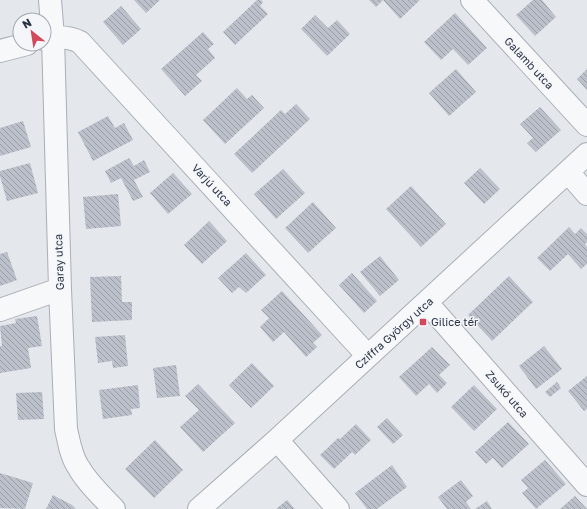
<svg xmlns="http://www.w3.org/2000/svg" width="587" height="509" font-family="'Golos Text',sans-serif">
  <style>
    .building { fill: url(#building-back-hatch) }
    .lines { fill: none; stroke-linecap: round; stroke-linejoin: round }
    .minor-casing { stroke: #a9aeb7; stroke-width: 24 }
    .minor { stroke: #f7f8fa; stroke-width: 22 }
    .poi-dot { fill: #d1495b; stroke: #f4f6f9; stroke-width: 1.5 }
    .labels { text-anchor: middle; stroke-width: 3; stroke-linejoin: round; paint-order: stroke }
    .street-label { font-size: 11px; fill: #2b3445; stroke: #f4f6f9 }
    .poi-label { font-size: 11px; fill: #2b3445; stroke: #f4f6f9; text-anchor: start }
  </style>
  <defs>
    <pattern id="building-back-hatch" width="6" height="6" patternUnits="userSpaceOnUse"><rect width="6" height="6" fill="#bbc0ca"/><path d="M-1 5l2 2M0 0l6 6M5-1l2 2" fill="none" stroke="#989da6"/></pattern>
  </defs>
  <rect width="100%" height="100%" fill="#e4e7ec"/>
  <path class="building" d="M134,0H160L146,13Z
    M257,0H261L263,2L260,6L268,14L235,45L223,32Z
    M369,0H420L400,19L383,0L376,7Z
    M533,0H542L556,17L535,36L516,15Z
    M121,6L141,29L123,45L103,22Z
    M455,13L487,48L468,65L453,49L441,60L424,42Z
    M315,15L328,28L337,20L350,34L327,56L301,29Z
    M203,32L214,44L208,49L215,58L196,75L202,81L185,96L161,69Z
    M456,69L476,92L449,116L429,93Z
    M587,69V90L577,79Z
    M237,88L247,99L252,95L264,108L225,144L203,120Z
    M296,104L310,119L252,173L234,154L281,110L285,114Z
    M540,107L561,130L536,152L527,143L533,138L520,124Z
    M108,116L115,128L124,123L133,140L93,161L78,132Z
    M23,121L31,147L0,156V128Z
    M129,158L134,166L144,160L150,172L134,180L143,197L133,201L121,178L111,183L105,171Z
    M30,163L38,193L7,201L0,176V171Z
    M480,168L500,189L484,204L464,183Z
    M283,169L305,193L276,219L254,194Z
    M173,173L192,194L168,214L150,193Z
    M411,186L446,224L421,247L386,209Z
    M118,194L121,226L86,229L83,197Z
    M313,202L336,228L308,253L285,228Z
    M209,221L227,241L202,264L184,245Z
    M569,227L575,234L581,228L587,234V242L585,244L587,247V264L581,269L568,254L550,271L537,258Z
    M7,252L17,280L0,286V254Z
    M246,253L266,275L246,293L239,287L232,293L218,278Z
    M380,256L399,280L380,296L360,272Z
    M352,273L377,301L364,313L339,285Z
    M121,276L122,302H132V320L92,322L90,277Z
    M509,276L533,302L492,341L468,315Z
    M282,291L322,335L313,343L317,347L306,357L284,332L273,342L260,327L269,318L261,310Z
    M37,316L42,346L28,348L31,368L0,373V346H2L0,326L16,323L15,319Z
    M125,335L128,366L113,368L112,361L98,363L95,337Z
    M544,346L562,369L536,389L519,366Z
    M432,347L450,365L439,375L447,383L437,393L429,384L416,396L399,377Z
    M252,363L274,386L251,408L229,385Z
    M176,365L180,396L157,398L153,368Z
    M587,376V409L584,411L568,391Z
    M557,382L561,388L550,397L545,392Z
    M198,384L235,423L203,452L180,427L199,410L185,396Z
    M138,385L140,408L131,409L132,415L103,419L99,390Z
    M474,385L497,409L474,431L451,407Z
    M42,392L44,419L18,420L16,393Z
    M387,418L403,435L393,444L377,427Z
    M508,422L529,444L502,468L493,458L486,464L475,452Z
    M356,424L371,440L355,455L352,452L334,469L320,455L338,438L340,439Z
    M155,440L183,470L154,498L125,469Z
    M545,460L566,484L536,509L522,493L528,488L521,480Z
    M392,465L407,487L377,509H367L355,493Z
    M0,473L33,483L25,509L0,508Z
    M461,480L473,496L466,502L471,509H447L438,497Z
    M53,495L72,505L76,509H46Z
    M575,496L587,509H560Z
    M287,500L295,509H276Z
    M487,501L492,509H475Z"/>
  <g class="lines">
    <defs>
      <path id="minor" d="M50,0L53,37L60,289L66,429C69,442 71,457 79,468C88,484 102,496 114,509
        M472,0L587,125
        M44,39C57,36 68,36 80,42L368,356
        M0,51L27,44
        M568,172L587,194
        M427,303L587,485
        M0,310L60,289
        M277,440L338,509
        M199,509L277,440L587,154"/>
    </defs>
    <use href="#minor" class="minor-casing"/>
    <use href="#minor" class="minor"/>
  </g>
  <rect class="poi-dot" x="419" y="318" width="8" height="8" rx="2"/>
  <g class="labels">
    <g class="street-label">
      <text transform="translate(529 63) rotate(47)" y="4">Galamb utca</text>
      <text transform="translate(212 185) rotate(47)" y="4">Varjú utca</text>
      <text transform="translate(59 262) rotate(-92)" y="4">Garay utca</text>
      <text transform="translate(394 333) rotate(-42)" y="4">Cziffra György utca</text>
      <text transform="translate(507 394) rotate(49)" y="4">Zsukó utca</text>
    </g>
    <g class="poi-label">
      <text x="431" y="326">Gilice tér</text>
    </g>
  </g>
  <g transform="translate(32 32) rotate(330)"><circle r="19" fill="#f4f6f9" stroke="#a4a8b1"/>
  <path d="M0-3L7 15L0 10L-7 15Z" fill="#d1495b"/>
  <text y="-6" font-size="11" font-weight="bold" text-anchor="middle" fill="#2b3445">N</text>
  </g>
</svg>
